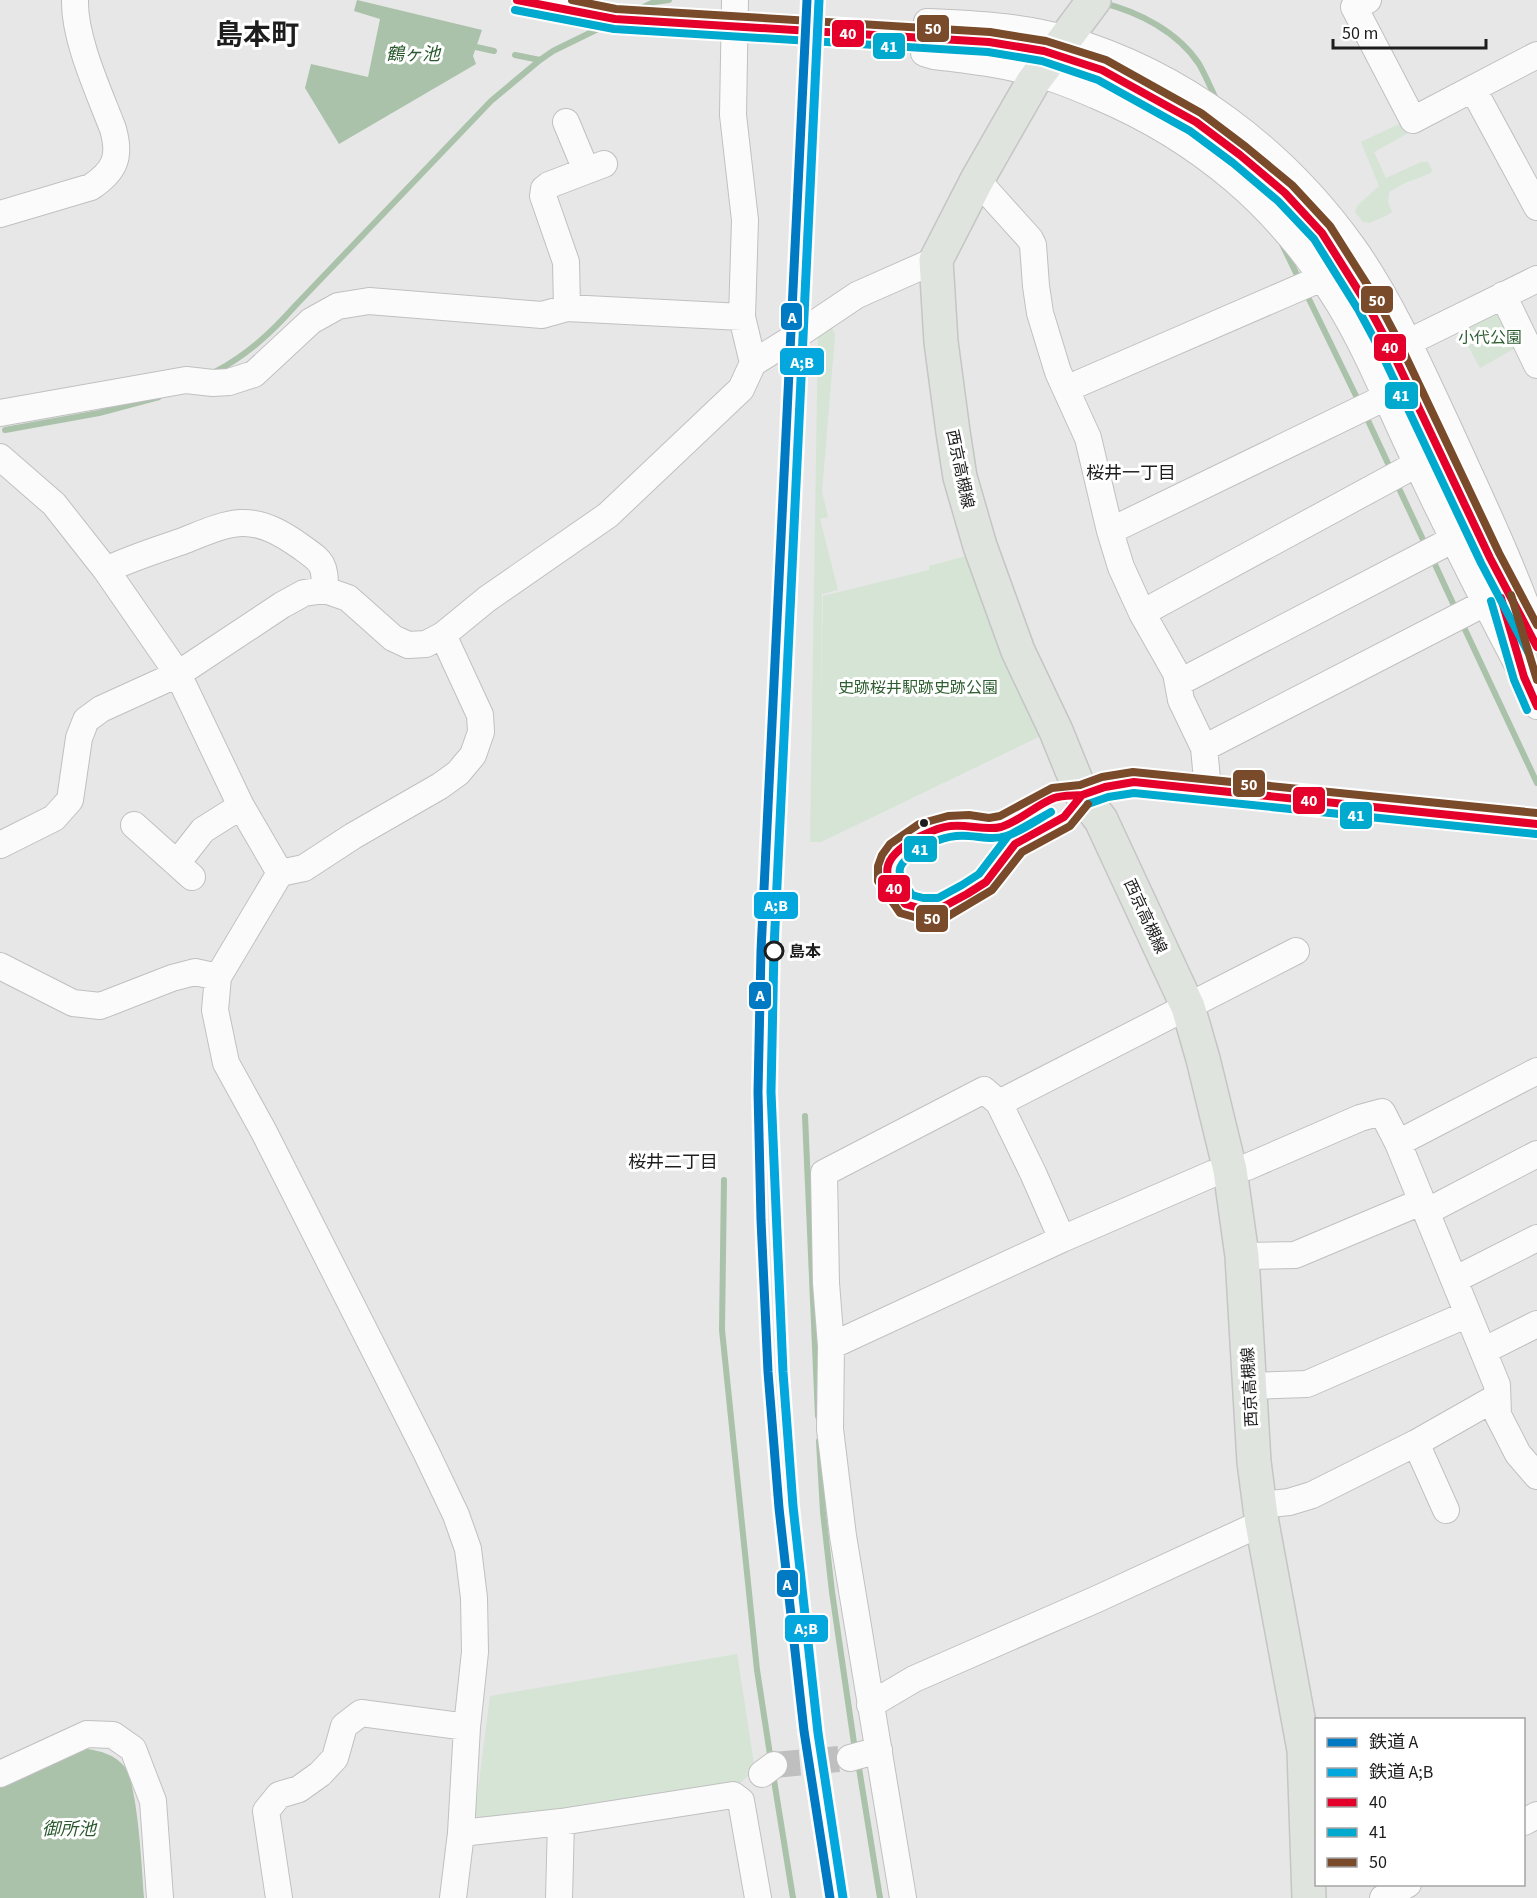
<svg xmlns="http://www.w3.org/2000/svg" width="1537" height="1898" font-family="'Source Sans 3','Noto Sans JP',sans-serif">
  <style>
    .green { fill: #d5e4d5 }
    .water { fill: #aac1aa }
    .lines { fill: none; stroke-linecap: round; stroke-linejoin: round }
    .stream { stroke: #aac1aa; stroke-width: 6 }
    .minor-tunnel { stroke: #bebfbe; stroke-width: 26; stroke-dasharray: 26 13; stroke-linecap: butt }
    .minor-casing { stroke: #c0c0c0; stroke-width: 28 }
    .major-casing { stroke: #c5c5c5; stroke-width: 36 }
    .minor { stroke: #fbfbfb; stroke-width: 26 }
    .major { stroke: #dfe4df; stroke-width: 33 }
    .minor-bridge-casing { stroke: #c0c0c0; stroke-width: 28; stroke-linecap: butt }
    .minor-bridge { stroke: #fbfbfb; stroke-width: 26 }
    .bus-1-casing { stroke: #fff; stroke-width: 12 }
    .bus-2-casing { stroke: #fff; stroke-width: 12 }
    .bus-3-casing { stroke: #fff; stroke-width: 12 }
    .bus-1 { stroke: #e4002b; stroke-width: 8 }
    .bus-2 { stroke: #00a9ce; stroke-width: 8 }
    .bus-3 { stroke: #7a4b2a; stroke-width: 8 }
    .rail-1-casing { stroke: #fff; stroke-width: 14 }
    .rail-2-casing { stroke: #fff; stroke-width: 14 }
    .rail-1 { stroke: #007ac2; stroke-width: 9 }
    .rail-2 { stroke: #04a7dd; stroke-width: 9 }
    .bus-dot { fill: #1d1d1d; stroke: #fff; stroke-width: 2 }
    .stop-dot { fill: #fff; stroke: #1d1d1d; stroke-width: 3 }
    .labels { text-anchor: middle; stroke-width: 6; stroke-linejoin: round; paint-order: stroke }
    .park-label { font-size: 16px; fill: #2f5e31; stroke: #fff }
    .street-label { font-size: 16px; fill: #1d1d1d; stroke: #fff }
    .stop-label { font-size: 16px; font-weight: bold; fill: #1d1d1d; stroke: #fff; text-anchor: start }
    .water-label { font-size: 18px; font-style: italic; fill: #2a592d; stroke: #fff }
    .neighbourhood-label { font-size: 18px; fill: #1d1d1d; stroke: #fff }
    .town-label { font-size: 28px; font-weight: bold; fill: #1d1d1d; stroke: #fff }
    .line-badge { stroke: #fff; stroke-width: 2 }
    .badge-label { font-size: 16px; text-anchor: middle; font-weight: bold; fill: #fff }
  </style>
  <rect width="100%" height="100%" fill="#e6e7e6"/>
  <path class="green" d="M1401,123L1410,132L1374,152L1386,178L1421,162H1428L1432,170L1431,173L1405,183L1389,192L1388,202L1392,212C1386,217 1377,219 1370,223L1363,222L1355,212L1358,205L1379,186L1361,142Z
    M1491,312L1504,316L1519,346L1480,368L1458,327Z
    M828,328H832L835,335L822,492L828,517L820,519L838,590L822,594L821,719L823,596L929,570V566L970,555L1047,733L821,842H810L818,332Z
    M737,1654L755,1770L739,1784L482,1824L475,1814L490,1696Z"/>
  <path class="water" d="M357,0L482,30L473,56L476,64L339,144L305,88L311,64L368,77L380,19L354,11Z
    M87,1749C101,1751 115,1755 124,1766C138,1782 142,1873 144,1898H0V1784L68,1753Z"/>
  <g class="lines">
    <path class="stream" d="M1103,3C1139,12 1178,32 1199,64C1206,76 1211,89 1217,101
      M637,10L654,2L669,0
      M476,47L494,51
      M515,55L540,60L553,51L604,26
      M1282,244L1299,279
      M1306,293L1359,402
      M215,372C247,355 271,333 295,306L491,101L540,60
      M1365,414L1391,470
      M5,430L99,413L159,397
      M1396,482L1426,546
      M1432,558L1457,612
      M1461,621L1537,783
      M805,1116L818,1416
      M724,1180L722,1330L757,1670L771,1761
      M819,1441L823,1512L832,1592L855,1750
      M858,1762L880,1898
      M773,1774L793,1898"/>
    <path class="minor-tunnel" d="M774,1765L850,1758"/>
    <defs>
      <path id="minor" d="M735,0L733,115L745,220L742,317L753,363
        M1368,0L1354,7L1413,120L1537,55
        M1473,89L1537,207
        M566,122L586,170
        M977,180L1030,239L1033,245L1036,286L1040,313L1058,372L1088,438L1110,531L1121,567L1142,613L1176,673L1181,700L1204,748L1208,789
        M0,214L91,187C115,171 121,157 113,129C99,92 74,39 75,0
        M1503,295L1537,365
        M567,308L566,262L543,196L544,189L549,185L604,164
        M1409,342L1537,279
        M1066,389L1322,278
        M0,413L186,380L213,383L229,382L254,374L311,321L338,306L369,301L542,315L567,308L742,317
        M0,457L54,504L106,570L178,674L241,806L280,873
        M1110,531L1386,397
        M1490,558L1509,624
        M106,570C131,558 157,550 183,541C201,534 222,524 241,523C263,522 283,534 300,546C322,562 325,562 325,590
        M1142,613L1417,464
        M443,635L480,715L481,732L473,755L458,773L440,786L353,836L304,868L280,873L218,977L215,1010L226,1063L264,1132L426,1452L456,1515L468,1549L474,1598L475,1652L467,1727L461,1833L453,1898
        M1520,662L1524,677L1537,706
        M1524,677C1487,607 1451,536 1417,464C1391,411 1370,355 1339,304C1280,208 1201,140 1097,96C1078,88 1058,79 1037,74C1003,64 969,60 934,56L924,53L927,22C973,24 1021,26 1066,39C1182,73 1283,149 1353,247C1392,302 1420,367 1449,429C1480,497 1512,564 1537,635
        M1178,683L1454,539
        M1204,748L1485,603
        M1082,795L1117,783H1152L1537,824
        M134,825L192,877
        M0,845L54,818L70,800L79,738L86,720L101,709L178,674L282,605L304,593L325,590L348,598L393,638L408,645L426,644L443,635L487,599L608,515L741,389L753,363L790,340L857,295L936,260
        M177,863L203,830L241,806
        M0,966L73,1003L100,1006L172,978L195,972L218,977
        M999,1103L1296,951
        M1398,1143L1537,1071
        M1426,1212L1537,1154
        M1242,1256L1295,1255L1421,1202
        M1454,1280L1537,1238
        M831,1346L1062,1239L1212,1174L1247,1167L1360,1118L1382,1112L1398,1143L1497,1385L1498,1415L1518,1454L1537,1476
        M1483,1351L1537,1324
        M1249,1386L1307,1384L1468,1314
        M1416,1443L1446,1510
        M1260,1505L1289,1502L1312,1495L1416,1443L1497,1397
        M870,1705L914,1679L1097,1599L1262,1523
        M850,1758L879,1750
        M0,1774L87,1734L113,1735L133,1749L153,1801L160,1898
        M762,1774L774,1765
        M1524,1822L1537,1815
        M461,1833L561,1822L733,1795L741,1801L758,1898
        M279,1898L266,1811L279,1795L299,1789L320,1774L335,1758L344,1726L361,1713L467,1727
        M559,1898L561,1822
        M903,1898L843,1536L830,1429L831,1346L826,1283L824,1173L984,1090L999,1103L1033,1173L1062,1239
        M1383,1898L1408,1884"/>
      <path id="major" d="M1094,0L1033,82L977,180L936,260L941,342L953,432L960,477L980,546L1018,651L1056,731L1082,795L1101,820L1188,1007L1203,1059L1230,1170L1242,1256L1254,1462L1262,1523L1304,1750L1309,1898"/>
    </defs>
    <use href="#minor" class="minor-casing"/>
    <use href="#major" class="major-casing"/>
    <use href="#minor" class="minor"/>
    <use href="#major" class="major"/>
    <defs>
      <path id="minor-bridge" d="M527,2L615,19L989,42L1044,51L1102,70L1196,122L1240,155L1285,193L1322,233L1368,306L1490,558"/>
    </defs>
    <use href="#minor-bridge" class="minor-bridge-casing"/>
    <use href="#minor-bridge" class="minor-bridge"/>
    <defs>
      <path id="bus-1" d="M517,0L615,19L989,42L1044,51L1102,70L1196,122L1240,155L1285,193L1322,233L1368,306L1388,343L1490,558L1537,647
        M1501,598L1524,677L1537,706
        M1082,795L1064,817L1015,844L986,882L967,894L941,908L922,909L905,904C900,896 890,885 888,876C881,851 931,828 951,826C968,824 985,831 1001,827C1020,821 1036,805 1054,798C1063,795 1073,796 1082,795Z
        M1082,795L1105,787L1134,782L1537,824"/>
      <path id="bus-2" d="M515,10L614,29L988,52L1042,61L1098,80L1190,131L1233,163L1278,201L1314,239L1359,311L1379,348L1481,563L1528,652
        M1491,601L1514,680L1527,710
        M1088,804L1108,797L1134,793L1536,834
        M1051,812L1008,836L979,874L962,885L938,898H923L912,895C900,876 891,869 913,854C929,842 948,834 969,836C983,837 992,840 1006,836C1021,832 1037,820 1051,812Z"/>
      <path id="bus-3" d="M572,0L616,9L990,32L1046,41L1106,60L1201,113L1246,147L1292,185L1330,226L1377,300L1397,338L1499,553L1537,625
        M1511,595L1537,680
        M1088,804L1070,826L1022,852L992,890L945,918L921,919L900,913L878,881V866L882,855L890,844L919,824L948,816L969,815L989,818L1000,816L1052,788L1080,785L1102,777L1133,772L1537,813"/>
    </defs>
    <use href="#bus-1" class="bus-1-casing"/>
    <use href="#bus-2" class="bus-2-casing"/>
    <use href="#bus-3" class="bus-3-casing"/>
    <use href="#bus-1" class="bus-1"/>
    <use href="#bus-2" class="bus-2"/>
    <use href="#bus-3" class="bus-3"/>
    <defs>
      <path id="rail-1" d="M807,0L761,951L758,1092L761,1220L768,1372L779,1508L804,1731L830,1898"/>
      <path id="rail-2" d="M819,0L774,948L771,1092L783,1372L793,1506L818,1733L843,1898"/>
    </defs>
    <use href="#rail-1" class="rail-1-casing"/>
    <use href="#rail-2" class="rail-2-casing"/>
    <use href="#rail-1" class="rail-1"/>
    <use href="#rail-2" class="rail-2"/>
  </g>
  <circle class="bus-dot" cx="924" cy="823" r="5"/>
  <circle class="stop-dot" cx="774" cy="951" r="9"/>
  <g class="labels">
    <g class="park-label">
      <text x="1490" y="343">小代公園</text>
      <text x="918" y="693">史跡桜井駅跡史跡公園</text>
    </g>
    <g class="street-label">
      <text transform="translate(961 469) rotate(78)" y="6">西京高槻線</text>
      <text transform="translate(1146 916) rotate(65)" y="6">西京高槻線</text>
      <text transform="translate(1249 1387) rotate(-93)" y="6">西京高槻線</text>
    </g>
    <g class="stop-label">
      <text x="789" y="957">島本</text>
    </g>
    <g class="water-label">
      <text x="413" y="60">鶴ヶ池</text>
      <text x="69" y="1835">御所池</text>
    </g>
    <g class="neighbourhood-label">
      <text x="1131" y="479">桜井一丁目</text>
      <text x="673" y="1168">桜井二丁目</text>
    </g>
    <g class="town-label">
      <text x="257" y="44">島本町</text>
    </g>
  </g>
  <g class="line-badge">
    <rect x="916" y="14" width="34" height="29" rx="6" fill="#7a4b2a"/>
    <rect x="831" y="19" width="34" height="29" rx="6" fill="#e4002b"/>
    <rect x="872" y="32" width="34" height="28" rx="6" fill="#00a9ce"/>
    <rect x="1360" y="285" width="34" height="29" rx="6" fill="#7a4b2a"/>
    <rect x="780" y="302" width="23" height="29" rx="6" fill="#007ac2"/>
    <rect x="1373" y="333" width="34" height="29" rx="6" fill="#e4002b"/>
    <rect x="779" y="347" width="46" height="29" rx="6" fill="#04a7dd"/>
    <rect x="1384" y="381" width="35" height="29" rx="6" fill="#00a9ce"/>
    <rect x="1232" y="769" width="34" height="29" rx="6" fill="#7a4b2a"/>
    <rect x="1292" y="786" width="34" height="29" rx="6" fill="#e4002b"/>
    <rect x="1339" y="801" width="34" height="29" rx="6" fill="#00a9ce"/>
    <rect x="903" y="835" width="35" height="28" rx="6" fill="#00a9ce"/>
    <rect x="877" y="874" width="34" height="29" rx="6" fill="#e4002b"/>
    <rect x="753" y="891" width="46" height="29" rx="6" fill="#04a7dd"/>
    <rect x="915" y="904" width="34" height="29" rx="6" fill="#7a4b2a"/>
    <rect x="748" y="981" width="24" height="29" rx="6" fill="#007ac2"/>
    <rect x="776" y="1569" width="23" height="29" rx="6" fill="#007ac2"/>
    <rect x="784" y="1614" width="45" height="29" rx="6" fill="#04a7dd"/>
  </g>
  <g class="badge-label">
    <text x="933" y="34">50</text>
    <text x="848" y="39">40</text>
    <text x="889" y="52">41</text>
    <text x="1377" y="306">50</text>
    <text x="792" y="323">A</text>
    <text x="1390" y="353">40</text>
    <text x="802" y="368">A;B</text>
    <text x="1401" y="401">41</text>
    <text x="1249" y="790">50</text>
    <text x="1309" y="806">40</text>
    <text x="1356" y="821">41</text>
    <text x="920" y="855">41</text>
    <text x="894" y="894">40</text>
    <text x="776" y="911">A;B</text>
    <text x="932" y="924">50</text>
    <text x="760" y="1001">A</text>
    <text x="787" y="1590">A</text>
    <text x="806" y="1634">A;B</text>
  </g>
  <rect x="1315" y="1718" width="210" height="168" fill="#ffffff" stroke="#a5a5a5" stroke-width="1.5"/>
  <rect x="1327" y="1738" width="30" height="9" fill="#007ac2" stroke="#a5a5a5" stroke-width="1.5"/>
  <text x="1369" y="1748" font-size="18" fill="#1d1d1d">鉄道 A</text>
  <rect x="1327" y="1768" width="30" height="9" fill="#04a7dd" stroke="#a5a5a5" stroke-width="1.5"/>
  <text x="1369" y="1778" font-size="18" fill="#1d1d1d">鉄道 A;B</text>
  <rect x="1327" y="1798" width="30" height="9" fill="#e4002b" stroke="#a5a5a5" stroke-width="1.5"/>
  <text x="1369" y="1808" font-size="18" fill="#1d1d1d">40</text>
  <rect x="1327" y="1828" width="30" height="9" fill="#00a9ce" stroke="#a5a5a5" stroke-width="1.5"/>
  <text x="1369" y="1838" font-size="18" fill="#1d1d1d">41</text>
  <rect x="1327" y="1858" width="30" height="9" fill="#7a4b2a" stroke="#a5a5a5" stroke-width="1.5"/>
  <text x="1369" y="1868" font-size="18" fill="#1d1d1d">50</text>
  <path d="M1333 39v9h153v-9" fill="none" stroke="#1d1d1d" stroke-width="3"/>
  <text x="1342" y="39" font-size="18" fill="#1d1d1d" stroke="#ffffff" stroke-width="4.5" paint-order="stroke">50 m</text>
</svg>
